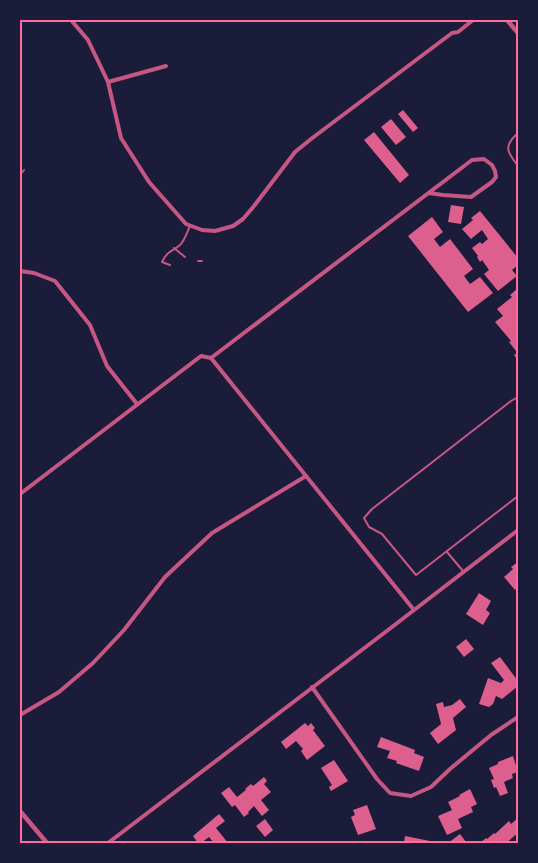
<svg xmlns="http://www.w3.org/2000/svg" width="538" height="863" font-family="Quicksand,sans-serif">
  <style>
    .building { fill: #dd5f8e }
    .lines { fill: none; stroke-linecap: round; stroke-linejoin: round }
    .service { stroke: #c65784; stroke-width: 2 }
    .minor { stroke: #c65784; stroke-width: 4 }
    .tertiary { stroke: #c65784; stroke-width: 4.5 }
    .neatline { fill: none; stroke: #ff6b9d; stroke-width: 2 }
  </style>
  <rect width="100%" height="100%" fill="#1b1b3a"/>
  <path class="building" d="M403,110L418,128L413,132L398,114Z
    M391,119L406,137L396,145L381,127Z
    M374,132L409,175L400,183L364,140Z
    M451,205L464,207L461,224L448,222Z
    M480,211L518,258V265L512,270L517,276L498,291L484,274L489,270L482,260L480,262L477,257L478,256L472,248L480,242L482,244L488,239L482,230L471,239L462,229L473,220L471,218Z
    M432,217L443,232L434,239L440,247L450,239L473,269L464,276L470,284L480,277L493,293L468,312L408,236Z
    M518,288V349L516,351L509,342L511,341L495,322L503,316L497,309L512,297L510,295Z
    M518,562V587L515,590L504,577L513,569L511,567Z
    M479,593L491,601L486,610L490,613L483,625L466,614Z
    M466,639L474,649L464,657L456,647Z
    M500,657L518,681V686L502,699L496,696L493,704L489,707L479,704L488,678L501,683L504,680L491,663Z
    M460,699L466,707L453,718L456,730L438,744L430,733L441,724L436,704L443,702L444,707L452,705Z
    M305,723L308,726L311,723L315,728L313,730L325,746L307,760L301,751L303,749L296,741L286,749L281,742Z
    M381,737L415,750L414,753L424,757L419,771L396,763L397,761L387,758L390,751L377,747Z
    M513,756L518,772L512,774L513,778L504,782L508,793L500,796L496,787L494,788L491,780L494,779L489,768L498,764V762Z
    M334,760L348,781L331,791L329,787L332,785L321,768Z
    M264,777L267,781L264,784L271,792L261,800L269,810L262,816L254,806L248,812L249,813L244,817L235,805L232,807L221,793L229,787L237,797L246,790L245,789L251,784L253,786Z
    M470,789L477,804L471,807L473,812L458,819L462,828L447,835L438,816L452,810L448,802L460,796L459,795Z
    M367,805L376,829L358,835L351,817L355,815L353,810Z
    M219,814L225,821L216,828L228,843H214L209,837L201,843H198L193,836Z
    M518,818V833L506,843H480L486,838L487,839L494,833L495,834L509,821L511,824Z
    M265,819L273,830L265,837L256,826Z
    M460,834L466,842L464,843H448Z
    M405,836L430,841V843H404Z"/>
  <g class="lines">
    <path class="service" d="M518,133C503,146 507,152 518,166
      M20,175L24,170
      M174,248L185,257
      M198,261H202
      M170,265L162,262C168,250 172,252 180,245C185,240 187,232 190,226
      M515,355L518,359
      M518,397L511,401L372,509L364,518L369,527L382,534L416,575L518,496
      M447,552L463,571"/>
    <path class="minor" d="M71,20L88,40L108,82L121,138L149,182L186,224L202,230L215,231L233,226L243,219L254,206L295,152L311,139L452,33L458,32L473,20
      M108,82L166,66
      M20,271L34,273L55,281L90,325L107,366L137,404
      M211,358L472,160L484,159L492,165L495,171L496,177L492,182L471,197L443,195L429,193
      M20,494L201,356L211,358L414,610
      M312,687L377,779L390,793L411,796L431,787L450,769L491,735L518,717
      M20,715L59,692L93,663L124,630L165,577L212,533L306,476
      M108,843L392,627L518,530"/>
    <path class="tertiary" d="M507,20L518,33
      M20,811L47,843"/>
  </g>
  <rect width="538" height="863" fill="none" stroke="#1b1b3a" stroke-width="42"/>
  <rect x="21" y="21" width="496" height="821" class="neatline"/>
</svg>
